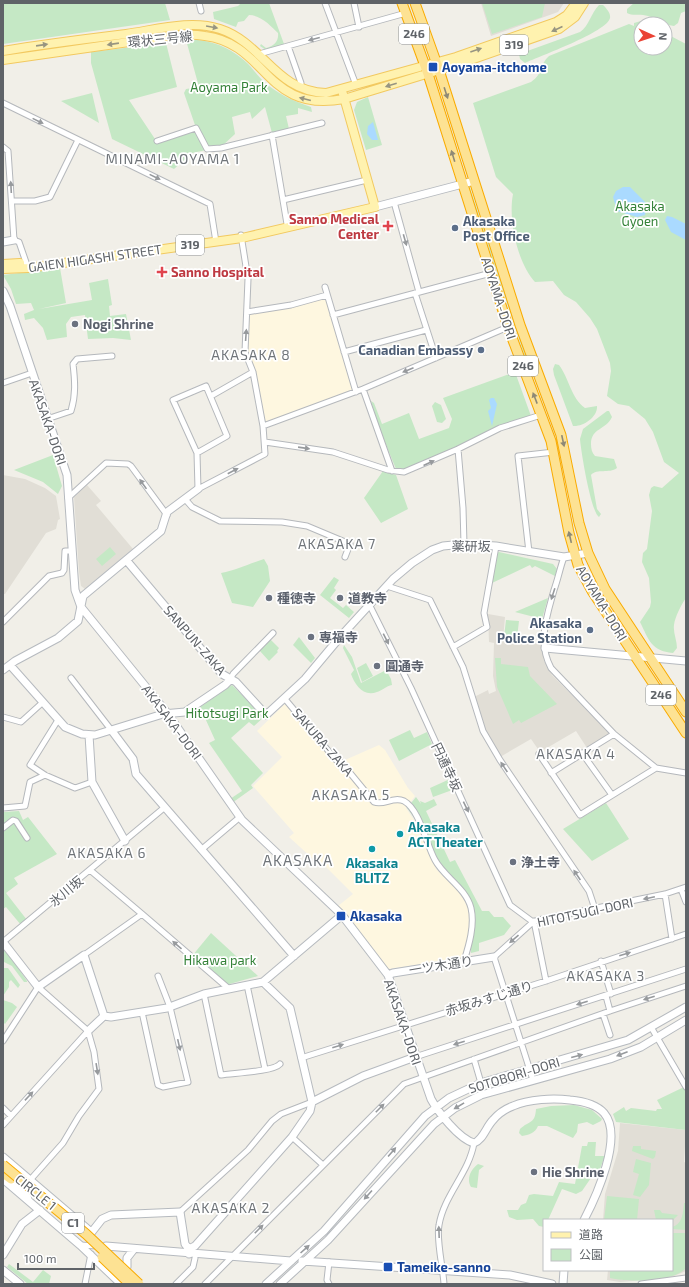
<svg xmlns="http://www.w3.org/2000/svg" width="689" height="1287" font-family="'Exo 2','Noto Sans JP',sans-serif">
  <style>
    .commercial { fill: #fef7e0 }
    .education { fill: #e1ded6 }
    .green { fill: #c5e8c5 }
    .water { fill: #aadaff }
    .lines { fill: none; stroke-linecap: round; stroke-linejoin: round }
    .street-casing { stroke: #b5b8bc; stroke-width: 7 }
    .secondary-casing { stroke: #b6babf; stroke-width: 9 }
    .primary-casing { stroke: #f2c960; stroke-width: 10 }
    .highway-casing { stroke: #f9ab00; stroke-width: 11 }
    .street { stroke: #fff; stroke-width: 5 }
    .secondary { stroke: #fff; stroke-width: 7 }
    .primary { stroke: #fff2af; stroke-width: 8 }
    .highway { stroke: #fde293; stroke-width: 9 }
    .highway-bridge-casing { stroke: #f9ab00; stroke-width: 11; stroke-linecap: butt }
    .highway-bridge { stroke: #fde293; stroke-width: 9 }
    .oneway { fill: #979581 }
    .oneway2 { fill: #979a9d }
    .oneway3 { fill: #8e8975 }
    .transit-dot { fill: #1a4fb4; stroke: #fff; stroke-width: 1.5 }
    .health-dot { fill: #e0444e; stroke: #fff; stroke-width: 1.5 }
    .service-dot { fill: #5c6f8a; stroke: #fff; stroke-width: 1.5 }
    .worship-dot { fill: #6b7280; stroke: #fff; stroke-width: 1.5 }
    .culture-dot { fill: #0f9aa8; stroke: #fff; stroke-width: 1.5 }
    .labels { text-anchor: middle; stroke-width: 3.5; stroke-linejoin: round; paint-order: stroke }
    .shield { fill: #fff; stroke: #8f9295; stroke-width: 1 }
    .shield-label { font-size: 12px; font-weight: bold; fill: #5f6368 }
    .street-label { font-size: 13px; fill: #5f6368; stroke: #fff }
    .transit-label { font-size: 13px; font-weight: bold; fill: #164399; stroke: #fff; text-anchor: start }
    .park-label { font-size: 13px; fill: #348238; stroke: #fff }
    .health-label { font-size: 13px; font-weight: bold; fill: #be3a42; stroke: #fff; text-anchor: end }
    .service-label { font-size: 13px; font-weight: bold; fill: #4e5e75; stroke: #fff; text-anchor: end }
    .worship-label { font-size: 13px; font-weight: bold; fill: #5b616d; stroke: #fff; text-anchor: start }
    .culture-label { font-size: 13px; font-weight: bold; fill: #0d838f; stroke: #fff; text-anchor: start }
    .neighbourhood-label { font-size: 14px; letter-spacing: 1px; fill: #70757a; stroke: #fff }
    .quarter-label { font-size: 15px; letter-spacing: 1px; fill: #70757a; stroke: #fff }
  </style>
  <rect width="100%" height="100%" fill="#f1efe8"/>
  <path class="commercial" d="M326,297L353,391L266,423L256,375L247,350L249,313Z
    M285,704L288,705L338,765L342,767L345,760L379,745L385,750L408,788L415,796L406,808L421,831L436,869L458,890L467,905L470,917L469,931L463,958L387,969L338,906L353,894L324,865L322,867L289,837L294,833L253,786L282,757L257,731Z"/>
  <path class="education" d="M481,3H564L558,12L491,36Z
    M3,475L25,479L45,488L56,496L60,519L58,520L56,529L46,533L5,594H3Z
    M87,485L101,501L96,505L133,549L90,586L85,589L81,586L79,572L74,497Z
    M488,614L505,617L503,639L541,643L544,661L552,675L609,733L604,738L587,748L576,731L540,752L531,739L500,757L484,732L474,697L488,690L489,694L496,691L493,676L494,643L489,642Z
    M620,1123L686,1130L684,1162L686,1163V1271L669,1278L620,1282L607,1280L608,1270H672V1220H603L605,1194L618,1151Z"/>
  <path class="green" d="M3,3H165L170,20L3,44Z
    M241,3H269L284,44L266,50L260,46L261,44L266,48C274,46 279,41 278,33C271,26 261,15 249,15L244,21L238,22L236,27L214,19L213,12L238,6Z
    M482,3H545L542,17L492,34Z
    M634,3H686V11L681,13L678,23L674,26C663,25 654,16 643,15C637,14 633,16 627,13V9Z
    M599,5H603C606,8 611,13 610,18C607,32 540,56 525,63L520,59L519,54L580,32C589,26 591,13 599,5Z
    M641,21L652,24H641V48H665V33L686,44V598C681,605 675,617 674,625C673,633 677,640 677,648L673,653C651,651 649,640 640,622L650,607L651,602L649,578L642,562L643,553L647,549L652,511L649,495L651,488L654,486L662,488L679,473L664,462L653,432L645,419L629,406L618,404L607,396L611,371L610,363L597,329L590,318L576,302L564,295L553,281L535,282C517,262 508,220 513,194L496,177L473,103L531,82C544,73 539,65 549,56L629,24L634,26V23Z
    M186,40C210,38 234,49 250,66C256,73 262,81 269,86C282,96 296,102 311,107L312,112L298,108V114L286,116L289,129L272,133L265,107L252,119L250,112L232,117L235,134L221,147L192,153L174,169L112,139L91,63V52L166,43L177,87L129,100L157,142L196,128L184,93L186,89L199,87Z
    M92,93L99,123L61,101Z
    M368,97L382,145L366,150L354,110L357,102Z
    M469,185L528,362L527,363L468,186Z
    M60,268L66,303L39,309L92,300L89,283L108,279L112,305L109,306L110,316L126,314L131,340L113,338L88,339L85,315L71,317L66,324L67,337L47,340L43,328L34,318L25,320L24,314L34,310L31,303L16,304L11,289L3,275Z
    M555,364L559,365C569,378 571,398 585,408L597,406C598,417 583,427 573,426L554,375L553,369Z
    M515,372L531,416L405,469H396L377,423L371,401L374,403L382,424L409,413L419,439L449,428L452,419L443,398Z
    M435,402L441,405L446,419L442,423L437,422L432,406Z
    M607,411H609L612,417C606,430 591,428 591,444C591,449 592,453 595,456L614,459L617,468C609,474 597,468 591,475L597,509L601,514L599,517C591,512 581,452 580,439L583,429Z
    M53,455L62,486L58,494L43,482L14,470Z
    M383,471L396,475L408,509L381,523L364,498Z
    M110,547L116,554L102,566L96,559Z
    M499,552L553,564L557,569L555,576L535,566L532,568L530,565L492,583L497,553Z
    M264,559L268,566L270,581L253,607L232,603L221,573C237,570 248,564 264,559Z
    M334,577L339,580L334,588L336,590L330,598L343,608L346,605L354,612L349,618L320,595Z
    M548,598L542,619L515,612Z
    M506,620L519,621L517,638L504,637Z
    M299,637L315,658L311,663L293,645Z
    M270,639L279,648L277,651L278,652L269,661L259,650Z
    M344,645L352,657L361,683L386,670L391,679L392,685C386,686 383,690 377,692C363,697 355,685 351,674L354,670L343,648Z
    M495,658H501V664L528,667L530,676L557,704L521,723L519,720L513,724L497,687Z
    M366,663L373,676L362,682L357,668Z
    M232,685L264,717L254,726L249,722L231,738L263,773L251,785L253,788L232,803L230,799L242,791L209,743L215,740L200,707Z
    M410,730L414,738L427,732L432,744L399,761L389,740Z
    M450,779L455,789L433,797L430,788Z
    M416,797L421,804L420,801L425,803L434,799L437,805L426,811L450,862L455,860L482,911H489L494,917H503L511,926L504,935L479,943V951L471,953V911L463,895L439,871L423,830L407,808Z
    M606,803L629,839L592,861L563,829Z
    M19,811L23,820L28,817L57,854L14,878L18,884L6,893L27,920L21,925L6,907L3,909V812Z
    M211,933L258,976L226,985L192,956Z
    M3,946L27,981V982H24L12,966L4,962Z
    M3,968H8L20,985L18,988L11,980L9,982V987L3,996L4,986Z
    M3,1000L12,1003L17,1007L5,1024L3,1022Z
    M684,1087L686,1091V1130L616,1122L613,1114L624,1107L626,1111L631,1108L656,1111L657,1109H662L657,1100Z
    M574,1105L592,1110L602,1119L601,1121L593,1125L587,1122L578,1124L577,1132L573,1138L547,1126H538C535,1133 529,1135 522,1136L519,1133L520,1129C530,1120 535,1124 536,1109L551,1106Z
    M588,1142H596L595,1156H605L598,1174L593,1175L582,1191L576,1194L562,1189L548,1220H544V1227L539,1226L533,1219L517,1220L509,1217L507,1210H518L521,1205L526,1203L529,1195L534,1194L553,1196L559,1182L575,1184L582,1146H587Z
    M633,1146H641V1149L656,1151L655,1157L653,1159L632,1151Z
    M636,1159L651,1163L649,1185L640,1197L633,1195L639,1174L633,1172Z
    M478,1164L484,1166L479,1170L477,1188L471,1187C466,1179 471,1169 478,1164Z
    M607,1196L639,1199L637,1220H604Z
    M684,1203H686V1230L672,1229V1227C683,1224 683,1212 684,1203Z
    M654,1210H660L662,1213L678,1215L672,1221L656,1220Z
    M672,1233H685L686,1268C673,1283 627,1282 610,1278V1270H672Z
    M9,1264L33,1282L43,1270L51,1276L49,1284H28L7,1267Z"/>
  <path class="water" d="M373,122L378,140H372L367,134L368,126Z
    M623,187H630L647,204L645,215L637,217L617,211L613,197L616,191Z
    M667,216L672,217L686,224V240L671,232L665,220Z
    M491,398H494L497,404L492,426L488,411L491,408L489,400Z"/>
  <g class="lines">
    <defs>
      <path id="street" d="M199,3L201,11
        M325,3L356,85
        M354,3L359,27
        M288,46L301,83V88
        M259,54L406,13
        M3,103L210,204L216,242
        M272,135L287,224
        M157,141L196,128L207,149L221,148L322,123
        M3,147L8,151L14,240L19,242L28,268
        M283,200L367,180
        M12,201H35L50,197L78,140
        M394,202L419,292
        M325,287L356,392
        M415,293L436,358
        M247,312L291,305L327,295
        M333,315L491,273
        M344,352L426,330
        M3,383L32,373
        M363,389L392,471
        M211,396L253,372
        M47,419L71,411C76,395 75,381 73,364L77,359L112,356
        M263,426L363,389L508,327
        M265,442L333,452L388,470L404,472L458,449L500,428L541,415
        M458,449L463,508L464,544
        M197,453L227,436L206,386L173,400L197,453L198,489L265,454L263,426L253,372L245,352L248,279L241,235
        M68,498L106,463L128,464L131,466L167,515
        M185,499L192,507L220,521L282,522L307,526L350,544L345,557
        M529,552L518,456L554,452
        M564,557C560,568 558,579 554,590C547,616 537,642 551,668L614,734L656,768L686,773
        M387,586L430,600L463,667L483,731L500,760L589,891L595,909
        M369,604L411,688L510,905L533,922
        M3,622L49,576L62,573L64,570L65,551H72
        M453,647L487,627L484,613L496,546
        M71,678L112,731
        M230,680L233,674L273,633
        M285,699L336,760L341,762L374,802C384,806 393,796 404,801C420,810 426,844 435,860C444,877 466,888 471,908C475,925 469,945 464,961
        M3,717L21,722L42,703
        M58,720L30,765L45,775L75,788L92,782
        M582,753L612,795
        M539,754L580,815L656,768
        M551,773L614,734
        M3,808L25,806L30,782L45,775
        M3,828L13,820L16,821L27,838
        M201,850L240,817
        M90,870L142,914
        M681,889L686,902
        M665,894L672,939
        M534,921L546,981
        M3,942L165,807
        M84,955L142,914L228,988
        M601,961L611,994
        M247,985L265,1069
        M204,994L221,1075C233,1073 273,1072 280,1064
        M606,996L610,1011
        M142,1012L158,1085L163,1087L188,1082L170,1007L158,976
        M603,1014L610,1035
        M651,1027L686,1087
        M3,1041L38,987L88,1031L94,1052L99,1089L79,1116L63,1143L31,1179
        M415,1057L686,969
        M301,1058L546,981L686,934
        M474,1059L481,1083
        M533,1080L494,957L533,922L538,920L665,894L686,887
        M3,1108L11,1116
        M3,1125L88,1031
        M292,1137L323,1165
        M180,1212L248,1150L272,1121L281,1114L312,1102
        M80,1245L97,1246
        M329,1262L327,1280L329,1284
        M85,1284L91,1254
        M176,1284L193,1267L195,1258
        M205,1284L404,1084L610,1011L686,986
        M444,1284C443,1267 436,1240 439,1225C444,1195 469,1173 474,1143
        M641,1284L686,1278"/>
      <path id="secondary" d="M375,207L474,181
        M3,242L14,240
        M3,291L10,306L67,475L75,590L81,607L168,714L242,820L342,915L388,975L431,1099C438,1112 459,1139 474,1143C483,1140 486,1127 493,1120C498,1114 505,1109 513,1106C529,1099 553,1098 570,1100C581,1101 596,1104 604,1113C624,1136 596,1197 584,1220
        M127,561L222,674L236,682L266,715L305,679L341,636L393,579L412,563L432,550L443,546L464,544L496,546L564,557L588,553
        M545,648L686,661
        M10,665L65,727L82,734L95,735L163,714L185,712L225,685L230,680
        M3,670L15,661L58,638L78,621L83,596L161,531L167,512L198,489
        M112,731L133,759L136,774L294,956
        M89,735L92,782L125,841
        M3,942L38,987L84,955L104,1016L88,1031
        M388,975L393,973L494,957
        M263,982L342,915
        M104,1016L111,1017L167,1008L204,994L263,982L290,1008L312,1102L310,1111L292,1137L195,1246L189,1249V1254
        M312,1102L363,1076L415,1057
        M3,1157L91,1232
        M8,1175L24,1189L28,1199
        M3,1179L80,1245L121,1284
        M91,1233L102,1219L111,1215L180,1212L185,1244L189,1249
        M106,1246L291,1261
        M3,1255L22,1224L40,1210
        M302,1261L510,1275L552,1284
        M127,1267V1258L134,1249
        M3,1270L20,1284
        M266,1284L324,1231L425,1116L449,1098L481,1083L628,1040L686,1007
        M280,1284L328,1240L434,1124L455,1108L481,1095L610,1059L641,1047L686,1020
        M563,1284L564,1270"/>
      <path id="primary" d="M3,51C44,44 85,39 126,34C155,30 191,19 220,29C263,43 276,92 326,93L456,57L556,22L567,15L576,3
        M3,60C45,54 87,48 129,42C153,39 180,32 205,36C268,44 265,114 344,99L459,64L559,29L575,17L584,3
        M3,264L20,263
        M3,269L28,268L242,238L375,207L343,94"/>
      <path id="highway" d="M402,3L428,74L508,327L551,441L569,533L578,565L592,591L686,733
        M415,3L439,70L520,325L561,435L579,523L588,553L605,589L686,712
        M3,1173L11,1179"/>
    </defs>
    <use href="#street" class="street-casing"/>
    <use href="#secondary" class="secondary-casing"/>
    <use href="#primary" class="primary-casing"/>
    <use href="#highway" class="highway-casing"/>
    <use href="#street" class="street"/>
    <use href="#secondary" class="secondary"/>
    <use href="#primary" class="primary"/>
    <use href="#highway" class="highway"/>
    <defs>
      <path id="highway-bridge" d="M3,1165L86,1234L139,1284
        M102,1257L130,1284"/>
    </defs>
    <use href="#highway-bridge" class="highway-bridge-casing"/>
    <use href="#highway-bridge" class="highway-bridge"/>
  </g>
  <defs><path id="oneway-solid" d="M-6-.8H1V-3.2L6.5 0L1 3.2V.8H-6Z"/></defs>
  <g class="oneway">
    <use href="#oneway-solid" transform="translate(212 27) rotate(10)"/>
    <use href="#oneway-solid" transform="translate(557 29) rotate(156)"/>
    <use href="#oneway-solid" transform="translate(113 44) rotate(172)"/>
    <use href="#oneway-solid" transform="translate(42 45) rotate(-8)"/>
    <use href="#oneway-solid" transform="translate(476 50) rotate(-19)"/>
    <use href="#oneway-solid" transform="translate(391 85) rotate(163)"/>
    <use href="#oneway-solid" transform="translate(305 99) rotate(-166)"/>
  </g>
  <g class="oneway2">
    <use href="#oneway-solid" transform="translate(314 39) rotate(165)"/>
    <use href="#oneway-solid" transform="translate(38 121) rotate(26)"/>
    <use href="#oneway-solid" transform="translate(155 177) rotate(26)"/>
    <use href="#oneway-solid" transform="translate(11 187) rotate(-93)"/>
    <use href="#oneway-solid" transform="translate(405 240) rotate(74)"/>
    <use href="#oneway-solid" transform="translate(246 335) rotate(-86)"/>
    <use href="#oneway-solid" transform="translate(408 370) rotate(157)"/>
    <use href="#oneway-solid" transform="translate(304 448) rotate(8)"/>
    <use href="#oneway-solid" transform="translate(429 463) rotate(-24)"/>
    <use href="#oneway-solid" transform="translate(233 471) rotate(-28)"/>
    <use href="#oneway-solid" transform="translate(143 484) rotate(-125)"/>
    <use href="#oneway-solid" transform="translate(553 594) rotate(108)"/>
    <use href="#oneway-solid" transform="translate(386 639) rotate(63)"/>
    <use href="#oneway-solid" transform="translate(504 767) rotate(-124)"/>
    <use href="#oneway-solid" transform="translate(466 807) rotate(64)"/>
    <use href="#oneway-solid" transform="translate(577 875) rotate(-124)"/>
    <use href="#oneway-solid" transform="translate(649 898) rotate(168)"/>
    <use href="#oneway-solid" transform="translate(514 939) rotate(139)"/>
    <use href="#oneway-solid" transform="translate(177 945) rotate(-139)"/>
    <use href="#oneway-solid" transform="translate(625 954) rotate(-17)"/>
    <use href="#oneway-solid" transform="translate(649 998) rotate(162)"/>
    <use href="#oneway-solid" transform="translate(582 1003) rotate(162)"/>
    <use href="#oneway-solid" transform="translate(459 1043) rotate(163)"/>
    <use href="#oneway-solid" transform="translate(179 1045) rotate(77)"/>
    <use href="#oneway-solid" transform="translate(338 1046) rotate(-18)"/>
    <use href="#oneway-solid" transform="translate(622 1054) rotate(159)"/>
    <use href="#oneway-solid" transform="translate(577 1056) rotate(-15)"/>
    <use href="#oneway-solid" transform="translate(97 1069) rotate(81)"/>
    <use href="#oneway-solid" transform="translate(29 1096) rotate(-47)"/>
    <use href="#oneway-solid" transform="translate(459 1106) rotate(149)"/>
    <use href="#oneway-solid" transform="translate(380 1108) rotate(-45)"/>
    <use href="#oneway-solid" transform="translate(392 1152) rotate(-49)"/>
    <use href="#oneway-solid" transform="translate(368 1195) rotate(132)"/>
    <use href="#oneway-solid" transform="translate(259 1229) rotate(-45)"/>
    <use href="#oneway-solid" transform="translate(439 1232) rotate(-92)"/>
    <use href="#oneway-solid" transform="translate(305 1249) rotate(-42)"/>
  </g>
  <g class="oneway3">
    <use href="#oneway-solid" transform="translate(446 93) rotate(72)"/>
    <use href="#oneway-solid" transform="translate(453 156) rotate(-107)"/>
    <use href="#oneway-solid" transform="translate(535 398) rotate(-111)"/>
    <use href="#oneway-solid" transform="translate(563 441) rotate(78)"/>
    <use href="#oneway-solid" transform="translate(570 537) rotate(-103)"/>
  </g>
  <g class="transit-dot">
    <rect x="428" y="62" width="10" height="10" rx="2"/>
    <rect x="336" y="911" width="10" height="10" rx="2"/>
    <rect x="383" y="1262" width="10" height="10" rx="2"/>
  </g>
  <g class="health-dot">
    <path d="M386 220h4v4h4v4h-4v4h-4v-4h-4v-4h4z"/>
    <path d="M160 266h4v4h4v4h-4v4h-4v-4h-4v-4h4z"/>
  </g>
  <g class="service-dot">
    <circle cx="455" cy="228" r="4"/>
    <circle cx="481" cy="350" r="4"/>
    <circle cx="590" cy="630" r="4"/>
  </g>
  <g class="worship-dot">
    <circle cx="75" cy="324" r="4"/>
    <circle cx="269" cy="598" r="4"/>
    <circle cx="340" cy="598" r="4"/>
    <circle cx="311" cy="637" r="4"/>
    <circle cx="377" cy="666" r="4"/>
    <circle cx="513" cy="862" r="4"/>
    <circle cx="534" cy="1172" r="4"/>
  </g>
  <g class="culture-dot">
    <circle cx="400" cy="834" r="4"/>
    <circle cx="372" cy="849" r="4"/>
  </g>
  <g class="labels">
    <g class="shield">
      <rect x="399" y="24" width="30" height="20" rx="3"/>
      <rect x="500" y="35" width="28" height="20" rx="3"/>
      <rect x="176" y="235" width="28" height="20" rx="3"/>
      <rect x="508" y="356" width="30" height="20" rx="3"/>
      <rect x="646" y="685" width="30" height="20" rx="3"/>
      <rect x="62" y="1213" width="22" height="20" rx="3"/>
    </g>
    <g class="shield-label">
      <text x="414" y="38">246</text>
      <text x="514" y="49">319</text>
      <text x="190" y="249">319</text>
      <text x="523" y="370">246</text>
      <text x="661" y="699">246</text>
      <text x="73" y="1227">C1</text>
    </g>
    <g class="street-label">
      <text transform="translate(160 39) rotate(-6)" y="5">環状三号線</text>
      <text transform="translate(95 258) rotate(-8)" y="5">GAIEN HIGASHI STREET</text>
      <text transform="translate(499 298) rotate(72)" y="5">AOYAMA-DORI</text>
      <text transform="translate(48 422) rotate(71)" y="5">AKASAKA-DORI</text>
      <text transform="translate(471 546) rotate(1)" y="5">薬研坂</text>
      <text transform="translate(602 603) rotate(59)" y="5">AOYAMA-DORI</text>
      <text transform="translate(195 640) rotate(49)" y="5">SANPUN-ZAKA</text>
      <text transform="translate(172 722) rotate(53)" y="5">AKASAKA-DORI</text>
      <text transform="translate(323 742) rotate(49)" y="5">SAKURA-ZAKA</text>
      <text transform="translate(447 767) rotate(65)" y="5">円通寺坂</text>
      <text transform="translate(66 891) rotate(-40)" y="5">氷川坂</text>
      <text transform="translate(585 912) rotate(-12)" y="5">HITOTSUGI-DORI</text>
      <text transform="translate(441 965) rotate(-9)" y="5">一ツ木通り</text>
      <text transform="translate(489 998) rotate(-17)" y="5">赤坂みすじ通り</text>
      <text transform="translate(403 1022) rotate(71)" y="5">AKASAKA-DORI</text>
      <text transform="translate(514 1075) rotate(-17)" y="5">SOTOBORI-DORI</text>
      <text transform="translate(36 1192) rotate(39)" y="5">CIRCLE 1</text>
    </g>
    <g class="transit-label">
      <text x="442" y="72">Aoyama-itchome</text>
      <text x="350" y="921">Akasaka</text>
      <text x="397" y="1272">Tameike-sanno</text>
    </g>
    <g class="park-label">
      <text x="229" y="92">Aoyama Park</text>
      <text x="640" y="211">Akasaka<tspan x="640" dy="15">Gyoen</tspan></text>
      <text x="227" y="718">Hitotsugi Park</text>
      <text x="220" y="965">Hikawa park</text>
    </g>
    <g class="health-label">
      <text x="379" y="224">Sanno Medical<tspan x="379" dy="15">Center</tspan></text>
      <text x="171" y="277" text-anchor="start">Sanno Hospital</text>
    </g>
    <g class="service-label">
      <text x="463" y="226" text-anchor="start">Akasaka<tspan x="463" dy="15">Post Office</tspan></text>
      <text x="473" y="355">Canadian Embassy</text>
      <text x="582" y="628">Akasaka<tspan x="582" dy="15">Police Station</tspan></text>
    </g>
    <g class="worship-label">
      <text x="83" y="329">Nogi Shrine</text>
      <text x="277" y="603">種徳寺</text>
      <text x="348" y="603">道教寺</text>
      <text x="319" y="642">専福寺</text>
      <text x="385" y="671">圓通寺</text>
      <text x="521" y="867">浄土寺</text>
      <text x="542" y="1177">Hie Shrine</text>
    </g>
    <g class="culture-label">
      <text x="408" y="832">Akasaka<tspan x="408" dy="15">ACT Theater</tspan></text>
      <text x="372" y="868" text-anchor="middle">Akasaka<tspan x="372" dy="15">BLITZ</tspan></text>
    </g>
    <g class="neighbourhood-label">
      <text x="173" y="164">MINAMI-AOYAMA 1</text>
      <text x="251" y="360">AKASAKA 8</text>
      <text x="337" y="549">AKASAKA 7</text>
      <text x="576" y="759">AKASAKA 4</text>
      <text x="351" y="800">AKASAKA 5</text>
      <text x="107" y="858">AKASAKA 6</text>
      <text x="606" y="981">AKASAKA 3</text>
      <text x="231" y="1213">AKASAKA 2</text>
    </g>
    <g class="quarter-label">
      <text x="298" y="866">AKASAKA</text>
    </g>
  </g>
  <rect width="689" height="1287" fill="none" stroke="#5f6368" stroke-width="8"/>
  <rect x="543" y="1219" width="130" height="52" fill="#ffffff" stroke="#bfc1c3"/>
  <rect x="551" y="1232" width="20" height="6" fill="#fff2af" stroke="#bfc1c3"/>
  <text x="579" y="1239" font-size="12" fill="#5f6368">道路</text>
  <rect x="551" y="1249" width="20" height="12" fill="#c5e8c5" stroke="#bfc1c3"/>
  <text x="579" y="1259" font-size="12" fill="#5f6368">公園</text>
  <g transform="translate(653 36) rotate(93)"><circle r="19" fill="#ffffff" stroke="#bfc1c3"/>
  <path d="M0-3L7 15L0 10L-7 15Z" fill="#ea4335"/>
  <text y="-6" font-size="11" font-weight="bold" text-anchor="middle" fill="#5f6368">N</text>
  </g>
  <path d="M18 1263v6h76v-6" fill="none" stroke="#5f6368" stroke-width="2"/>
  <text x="24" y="1263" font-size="12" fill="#5f6368" stroke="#ffffff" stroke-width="3" paint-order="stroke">100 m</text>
</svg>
